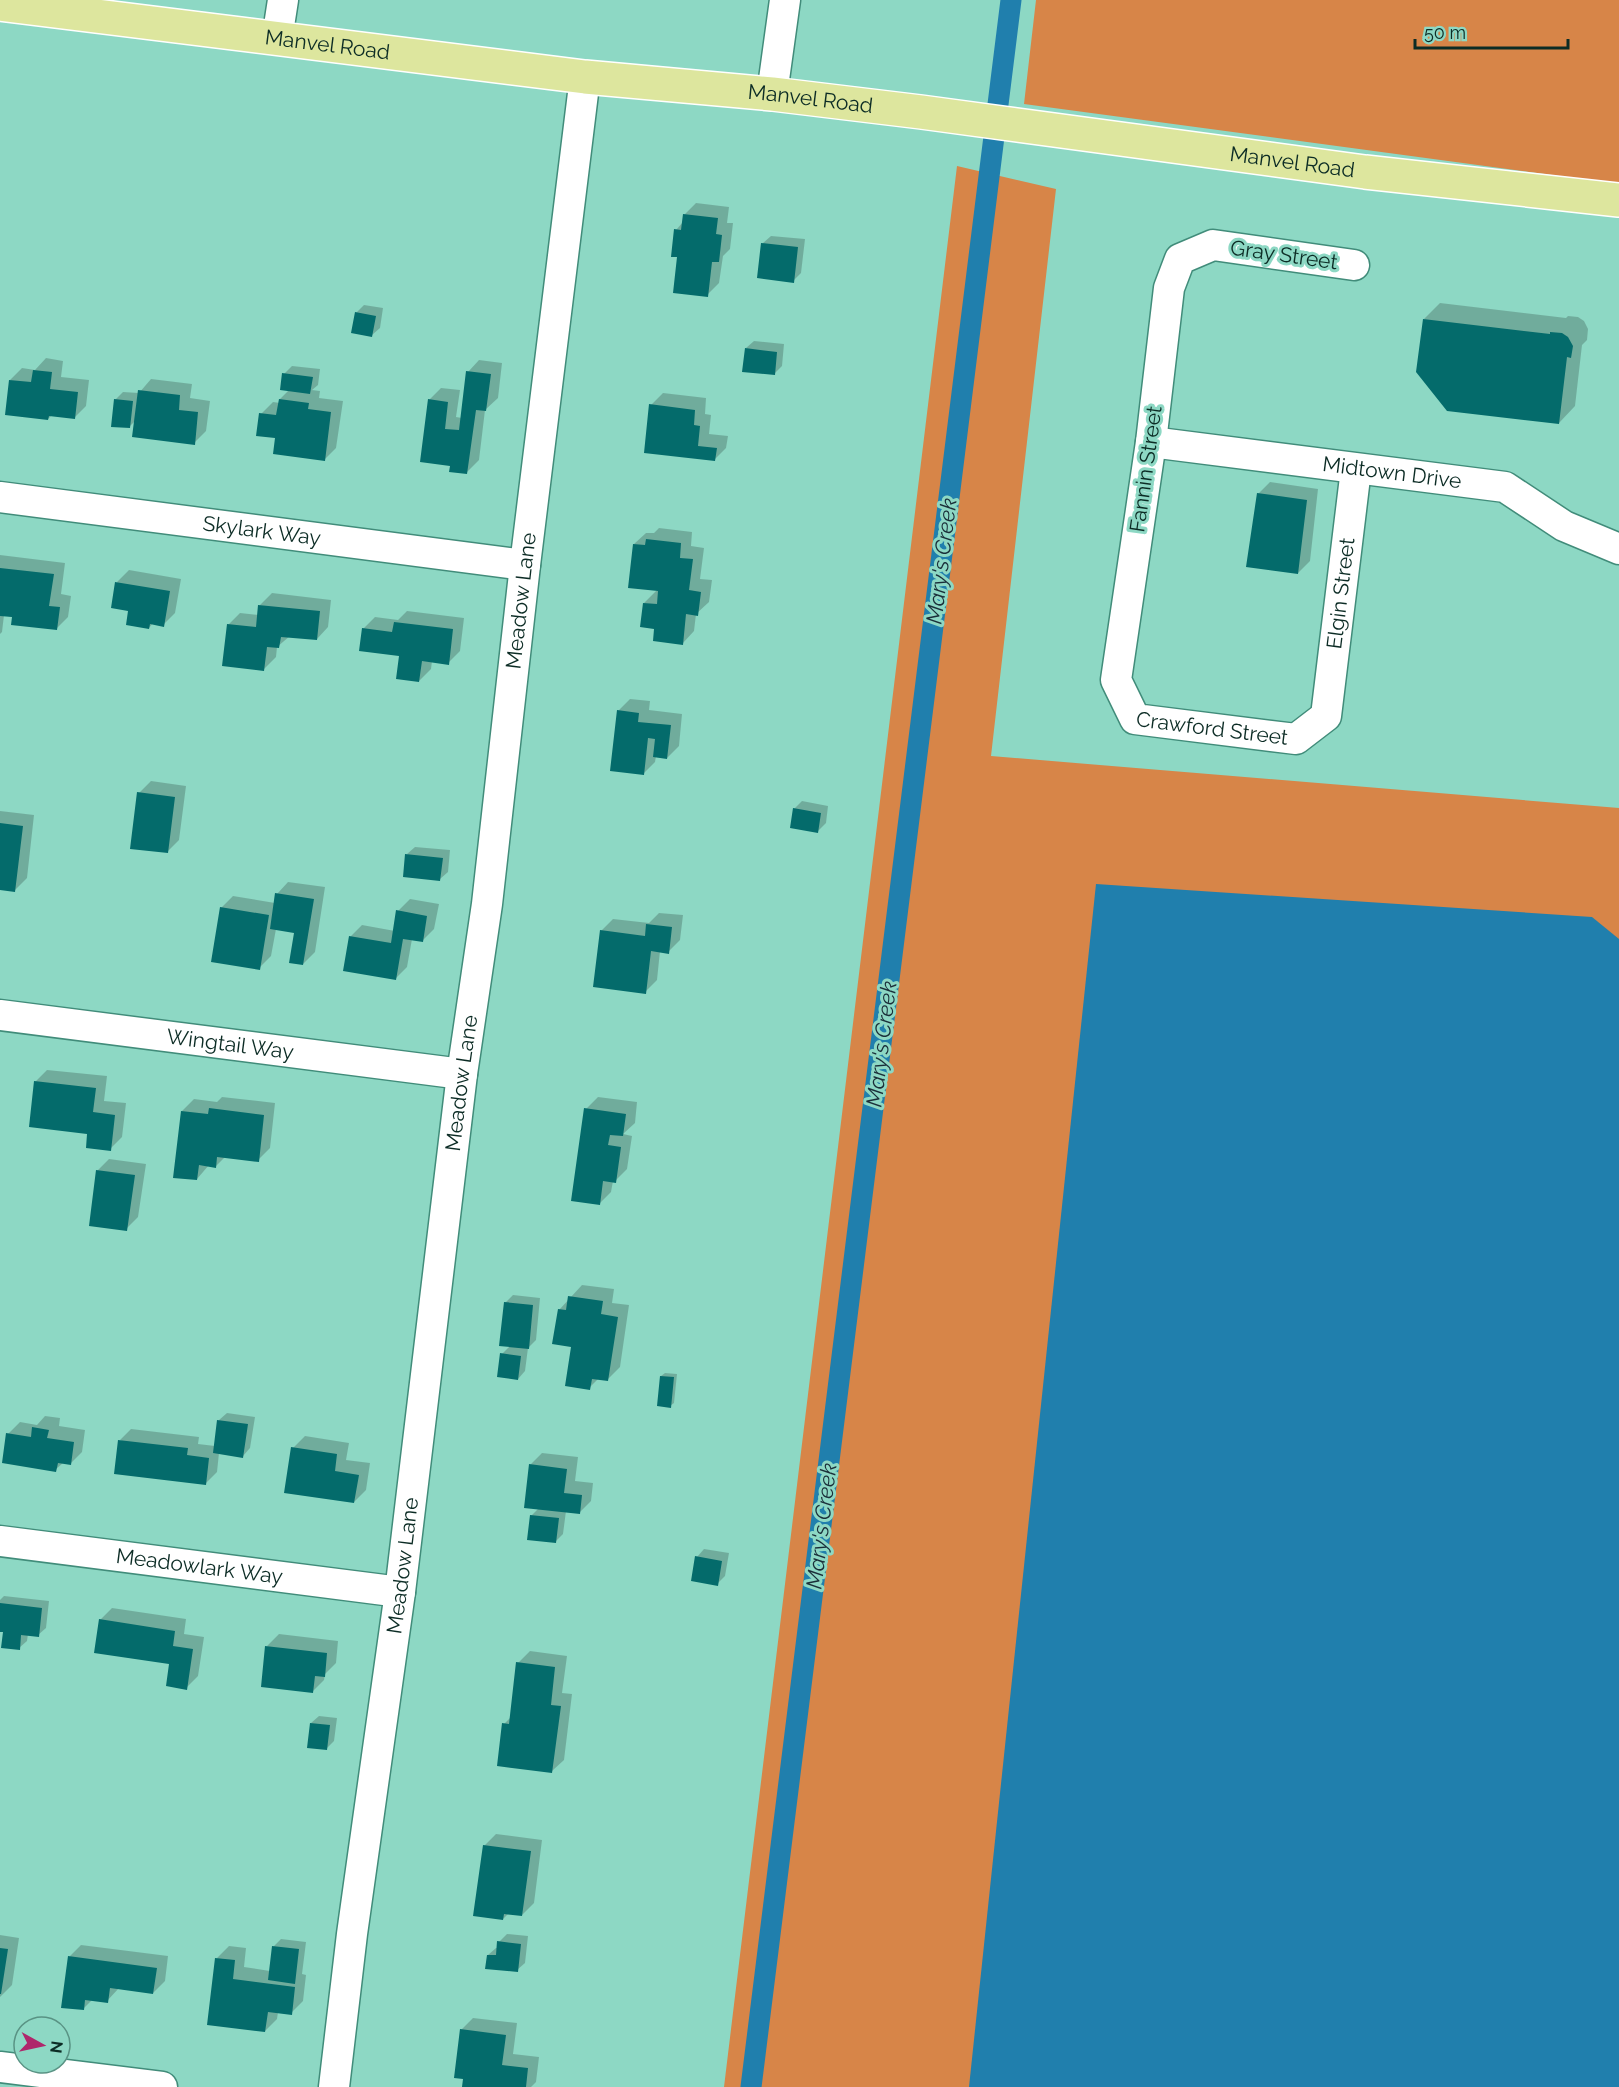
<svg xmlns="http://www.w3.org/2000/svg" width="1619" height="2087" font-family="Raleway,sans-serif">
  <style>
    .green { fill: #d78548 }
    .water { fill: #207fad }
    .shadow { fill: #0003 }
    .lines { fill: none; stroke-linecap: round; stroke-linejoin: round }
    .canal { stroke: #207fad; stroke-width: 21 }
    .building { fill: #046b6b }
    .minor-casing { stroke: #418c7a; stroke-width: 33 }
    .major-casing { stroke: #fff; stroke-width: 36 }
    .minor { stroke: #fff; stroke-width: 30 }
    .major { stroke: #dde69e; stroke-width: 33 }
    .labels { text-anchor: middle; stroke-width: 6; stroke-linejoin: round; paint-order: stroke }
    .street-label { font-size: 21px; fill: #0c2c25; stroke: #8dd8c4 }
    .water-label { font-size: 22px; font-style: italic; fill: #1a2e39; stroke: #8dd8c4 }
  </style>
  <rect width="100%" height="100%" fill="#8dd8c4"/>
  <path class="green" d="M1036,0H1619V184L1024,104Z
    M957,166L1056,189L991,756L1619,808V2087H724Z"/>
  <path class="water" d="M1096,884L1592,917L1619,939V2087H969Z"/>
  <path class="shadow" d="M696,203L729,207L727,223H733L730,249L723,256L719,283L707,295L676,230L683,222L684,215Z
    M771,236L805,239L801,273L793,281L763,243Z
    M1440,303L1566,318L1568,316L1578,317L1584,321L1588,329L1587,340L1582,345L1575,406L1559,423L1424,319Z
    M364,305L383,308L380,328L372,335L356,313Z
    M754,341L784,344L782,366L774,374L746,348Z
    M46,358L63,361L61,377L89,380L86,406L74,418L52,415L48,419L10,380L22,368L35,370Z
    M479,360L502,363L498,398L485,410L479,460L467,472L452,464L429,400L441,388L460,390L456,417L462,418L468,372Z
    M292,366L320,369L318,385L312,390L320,391L319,398L343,401L336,448L324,460L276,437L261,414L273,402L280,403V399L289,390L284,374Z
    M151,379L192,384L190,398L210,401L206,431L194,443L136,420L129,427L115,400L123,392L139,393Z
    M663,393L706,398L705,414L711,415L709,434L728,436L726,448L714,460L645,452L651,405Z
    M1270,482L1318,489L1310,561L1298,573L1258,494Z
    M659,528L692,532L691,546L704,548L700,579L712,580L709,602L696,614L694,631L683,643L656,627L644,603L658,589L634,544L646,533H654Z
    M0,555L65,563L61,594L71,596L68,617L56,629L4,615L2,632L0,634Z
    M129,570L181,579L175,613L163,625L153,623L149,628L130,610L117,582Z
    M272,593L331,600L328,627L317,639L290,636L277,647L276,657L264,669L228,625L240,613L259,615L260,605Z
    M407,611L464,618L460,651L448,663L432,661L431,669L419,681L400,655L363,629L375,617L398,620Z
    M630,699L650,701L649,710L682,714L679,746L667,758L656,756L655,762L643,774L618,711Z
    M151,781L186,786L179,840L167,852L139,793Z
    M802,801L828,806L826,823L818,831L794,809Z
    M0,811L34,815L27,878L15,890L0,888Z
    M415,847L450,850L448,872L440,879L407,854Z
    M288,882L325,887L315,952L303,964L296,932L276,929L271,956L259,968L221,908L233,896L275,903L277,894Z
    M410,899L439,904L434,929L422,941L412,939L407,967L395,979L350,937L362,925L395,931L398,911Z
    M659,913L683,915L680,940L668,952L660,951L657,980L645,992L601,931L613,919L649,923Z
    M47,1070L107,1076L104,1101L126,1103L122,1137L110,1149L89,1133L35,1082Z
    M222,1097L275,1103L270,1148L258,1160L225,1157L216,1166L209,1165L197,1179L182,1111L194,1099L217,1102Z
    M598,1097L637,1102L635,1123L623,1134L632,1136L627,1169L615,1181H613L611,1192L599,1204L586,1109Z
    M109,1159L146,1164L138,1217L126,1229L97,1171Z
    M582,1285L614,1289L612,1303L629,1305L620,1367L608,1379L599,1378L589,1388L559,1310Z
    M513,1295L540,1298L536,1340L528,1348L525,1371L518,1379L502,1354L510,1346L505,1303Z
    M665,1373L677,1374L674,1403L670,1406L661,1376Z
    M227,1413L255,1417L250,1448L243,1456L219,1453L217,1472L205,1484L120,1440L131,1429L199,1437L198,1444L215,1446L219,1420Z
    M45,1416L60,1418L59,1426L85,1430L82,1452L70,1464L63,1463L55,1470L8,1434L20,1422L37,1425Z
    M305,1436L349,1443L346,1460L370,1463L366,1490L354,1502L293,1448Z
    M542,1453L578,1457L575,1481L593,1483L591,1501L579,1513L566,1511L563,1534L555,1542L531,1516L539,1508L530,1465Z
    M704,1549L729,1553L725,1576L717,1584L697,1557Z
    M4,1596L49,1601L46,1628L38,1635L28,1634L27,1641L19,1648L4,1631L0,1630V1600Z
    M112,1608L186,1619L184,1634L204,1637L198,1676L186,1688L171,1663L100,1620Z
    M279,1634L338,1641L336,1663L325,1674L324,1680L312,1692L267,1646Z
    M530,1651L567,1656L562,1693L572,1694L564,1760L552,1771L504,1724L511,1717L518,1663Z
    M319,1716L337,1718L334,1741L327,1748L311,1723Z
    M496,1834L542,1840L534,1903L522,1915L509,1913L503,1919L484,1846Z
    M507,1934L528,1936L525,1963L517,1970L488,1955L496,1948H498L499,1942Z
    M0,1935L19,1938L12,1985L0,1997Z
    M281,1939L306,1942L302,1974L306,1975L303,2001L291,2013L278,2012L277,2019L265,2031L217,1958L229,1946L246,1948L244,1967L270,1971L274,1946Z
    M81,1945L168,1956L165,1981L153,1993L119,1988L107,2001L93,1999L83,2009L70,1956Z
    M473,2018L517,2023L513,2054L539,2057L536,2082L531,2087H464L461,2030Z"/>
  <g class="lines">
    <path class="canal" d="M751,2087L1011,0"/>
  </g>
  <path class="building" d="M683,214L718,218L716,234L722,235L719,262H712L708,297L673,293L677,257H671L674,229L681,230Z
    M761,243L798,247L794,283L757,278Z
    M355,312L376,316L372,337L351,333Z
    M1423,319L1550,334V332L1562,333L1568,337L1573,346L1571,358L1567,357L1559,424L1447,411L1416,372Z
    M745,348L777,352L775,375L742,372Z
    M33,370L52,372L50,389L78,392L75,419L49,416L48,420L5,415L9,380L31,382Z
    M466,371L491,374L486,411L476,410L467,474L449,472L450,466L420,462L428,399L448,402L445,429L459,430Z
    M282,373L313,377L310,394L280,390Z
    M138,390L180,395L179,410L198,412L195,445L132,437Z
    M114,399L133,401L130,428L111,427Z
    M279,399L309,403L308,409L331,412L325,461L273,454L275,438L256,436L259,413L276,415Z
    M649,404L695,410L694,425L700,426L698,446L717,448L715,461L644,453Z
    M1257,493L1307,500L1298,574L1246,567Z
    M646,539L681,543L680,558L693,559L689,590L701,592L698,616L686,614L683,645L653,641L654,629L640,627L643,603L657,604L658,591L628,588L633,544L645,545Z
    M0,568L54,574L49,606L60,607L57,630L11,625L12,617L0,616Z
    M115,582L170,591L164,627L150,624L149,629L126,625L128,611L111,608Z
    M258,605L320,611L317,640L281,637L279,648L267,647L264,671L222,666L227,624L256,627Z
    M394,622L453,629L449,665L422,661L419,682L396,679L399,656L359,651L362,628L392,632Z
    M617,710L639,713L638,722L671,725L667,759L653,757L655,739L648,738L644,775L610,771Z
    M137,792L175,797L168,853L130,849Z
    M793,808L821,813L818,833L790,828Z
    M0,823L23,826L15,892L0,890Z
    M405,854L443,858L440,881L403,877Z
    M275,893L314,899L303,965L289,963L294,933L270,929Z
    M220,907L269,915L260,970L211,962Z
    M396,910L427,916L423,942L403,939L396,980L343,971L349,936L391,943Z
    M646,924L672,927L669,954L651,951L646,994L593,987L600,930L645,936Z
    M34,1081L96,1088L93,1112L115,1115L111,1151L86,1148L87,1134L29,1127Z
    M209,1108L264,1115L259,1162L217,1157L216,1168L199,1165L197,1180L173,1178L181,1111L208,1114Z
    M584,1108L626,1114L623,1136L610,1135L608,1145L621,1147L616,1183L603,1181L600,1205L571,1201Z
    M96,1170L135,1175L127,1231L89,1226Z
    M568,1296L603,1301L601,1314L618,1317L608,1381L592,1379L590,1390L565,1386L571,1347L552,1344L558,1309L566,1310Z
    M504,1302L533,1305L529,1349L499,1346Z
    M500,1353L521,1356L518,1380L497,1377Z
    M660,1376L674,1377L671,1408L657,1406Z
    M217,1420L248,1424L243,1458L213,1453Z
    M32,1427L49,1430L47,1438L74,1442L71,1465L58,1463L56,1472L2,1463L6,1433L31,1437Z
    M118,1440L188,1448L187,1455L209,1458L206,1485L114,1474Z
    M291,1447L337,1454L335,1471L359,1475L354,1503L284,1493Z
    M529,1464L567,1469L564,1493L582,1495L580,1514L524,1508Z
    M530,1515L559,1518L556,1543L527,1540Z
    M695,1556L722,1561L718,1586L691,1581Z
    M0,1603L42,1608L39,1637L21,1635L20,1650L1,1648L3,1632H0Z
    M99,1619L175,1631L173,1646L193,1649L187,1690L166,1686L169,1664L94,1653Z
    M265,1646L327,1653L325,1677L315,1676L313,1693L261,1687Z
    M516,1662L555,1667L551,1705L561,1706L552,1773L497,1766L502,1723L509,1724Z
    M310,1723L330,1725L327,1750L307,1748Z
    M483,1845L531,1851L522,1916L504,1914L503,1920L473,1916Z
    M497,1941L521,1944L518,1972L485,1969L487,1955H496Z
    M272,1946L299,1949L295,1984L268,1980Z
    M0,1948L8,1949L1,1994H0Z
    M68,1956L157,1968L153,1994L110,1988L108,2003L85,2000L84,2010L61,2008Z
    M215,1958L235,1960L233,1979L295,1987L292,2015L268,2012L265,2032L207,2025Z
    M460,2029L506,2035L502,2065L528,2068L526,2087H462L463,2079L454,2078Z"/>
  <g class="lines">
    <defs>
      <g id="minor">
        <path d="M277,39L283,0"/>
        <path d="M772,94L785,0"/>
        <path id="s1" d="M1354,265L1213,245L1180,259L1169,288L1151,442L1116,680L1135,719L1296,739L1326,716L1356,469"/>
        <path id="s2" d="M1151,442L1505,487L1564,526L1619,549"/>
        <path id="s3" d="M0,497L525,565"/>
        <path id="s4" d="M0,1015L462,1074"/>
        <path id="s5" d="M0,1541L400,1592"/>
        <path d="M0,2067L162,2087"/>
        <path id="s6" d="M334,2087L352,1934L400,1592L462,1074L487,904L525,565L585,77"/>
      </g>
      <g id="major">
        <path id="s7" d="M0,4L585,77L772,94L921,112L1365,172L1619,200"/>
      </g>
    </defs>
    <use href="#minor" class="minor-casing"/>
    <use href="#major" class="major-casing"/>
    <use href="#minor" class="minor"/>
    <use href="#major" class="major"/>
  </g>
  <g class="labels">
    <g class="street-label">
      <text dy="7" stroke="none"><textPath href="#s7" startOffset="330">Manvel Road</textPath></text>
      <text dy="7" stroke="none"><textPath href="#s7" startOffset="816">Manvel Road</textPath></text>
      <text dy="7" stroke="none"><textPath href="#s7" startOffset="1302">Manvel Road</textPath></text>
      <text transform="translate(1284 255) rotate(8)" y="7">Gray Street</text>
      <text transform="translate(1146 469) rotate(-82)" y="7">Fannin Street</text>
      <text dy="7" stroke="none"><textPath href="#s2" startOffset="243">Midtown Drive</textPath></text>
      <text dy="7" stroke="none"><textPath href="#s3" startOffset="264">Skylark Way</textPath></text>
      <text dy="7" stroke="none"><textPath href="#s1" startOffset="972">Elgin Street</textPath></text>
      <text dy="7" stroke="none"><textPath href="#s6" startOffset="1498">Meadow Lane</textPath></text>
      <text dy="7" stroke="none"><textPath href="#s1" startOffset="726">Crawford Street</textPath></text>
      <text dy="7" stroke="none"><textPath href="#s4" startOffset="232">Wingtail Way</textPath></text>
      <text dy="7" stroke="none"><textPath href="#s6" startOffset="1012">Meadow Lane</textPath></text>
      <text dy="7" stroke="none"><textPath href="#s6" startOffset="526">Meadow Lane</textPath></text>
      <text dy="7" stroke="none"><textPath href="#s5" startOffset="201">Meadowlark Way</textPath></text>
    </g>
    <g class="water-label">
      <text transform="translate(941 561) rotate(-83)" y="8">Mary's Creek</text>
      <text transform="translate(881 1044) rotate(-83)" y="8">Mary's Creek</text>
      <text transform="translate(821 1526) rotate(-83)" y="8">Mary's Creek</text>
    </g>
  </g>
  <g transform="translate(42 2045) rotate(98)"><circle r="28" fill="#8dd8c4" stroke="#599384" stroke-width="1.5"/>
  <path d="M0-4.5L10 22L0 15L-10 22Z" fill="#af276b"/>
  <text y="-9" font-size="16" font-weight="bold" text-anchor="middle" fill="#0c2c25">N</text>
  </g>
  <path d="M1415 39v9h153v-9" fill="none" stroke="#0c2c25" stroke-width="3"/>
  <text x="1424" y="39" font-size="18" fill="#0c2c25" stroke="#8dd8c4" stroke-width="4.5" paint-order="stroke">50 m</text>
</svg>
